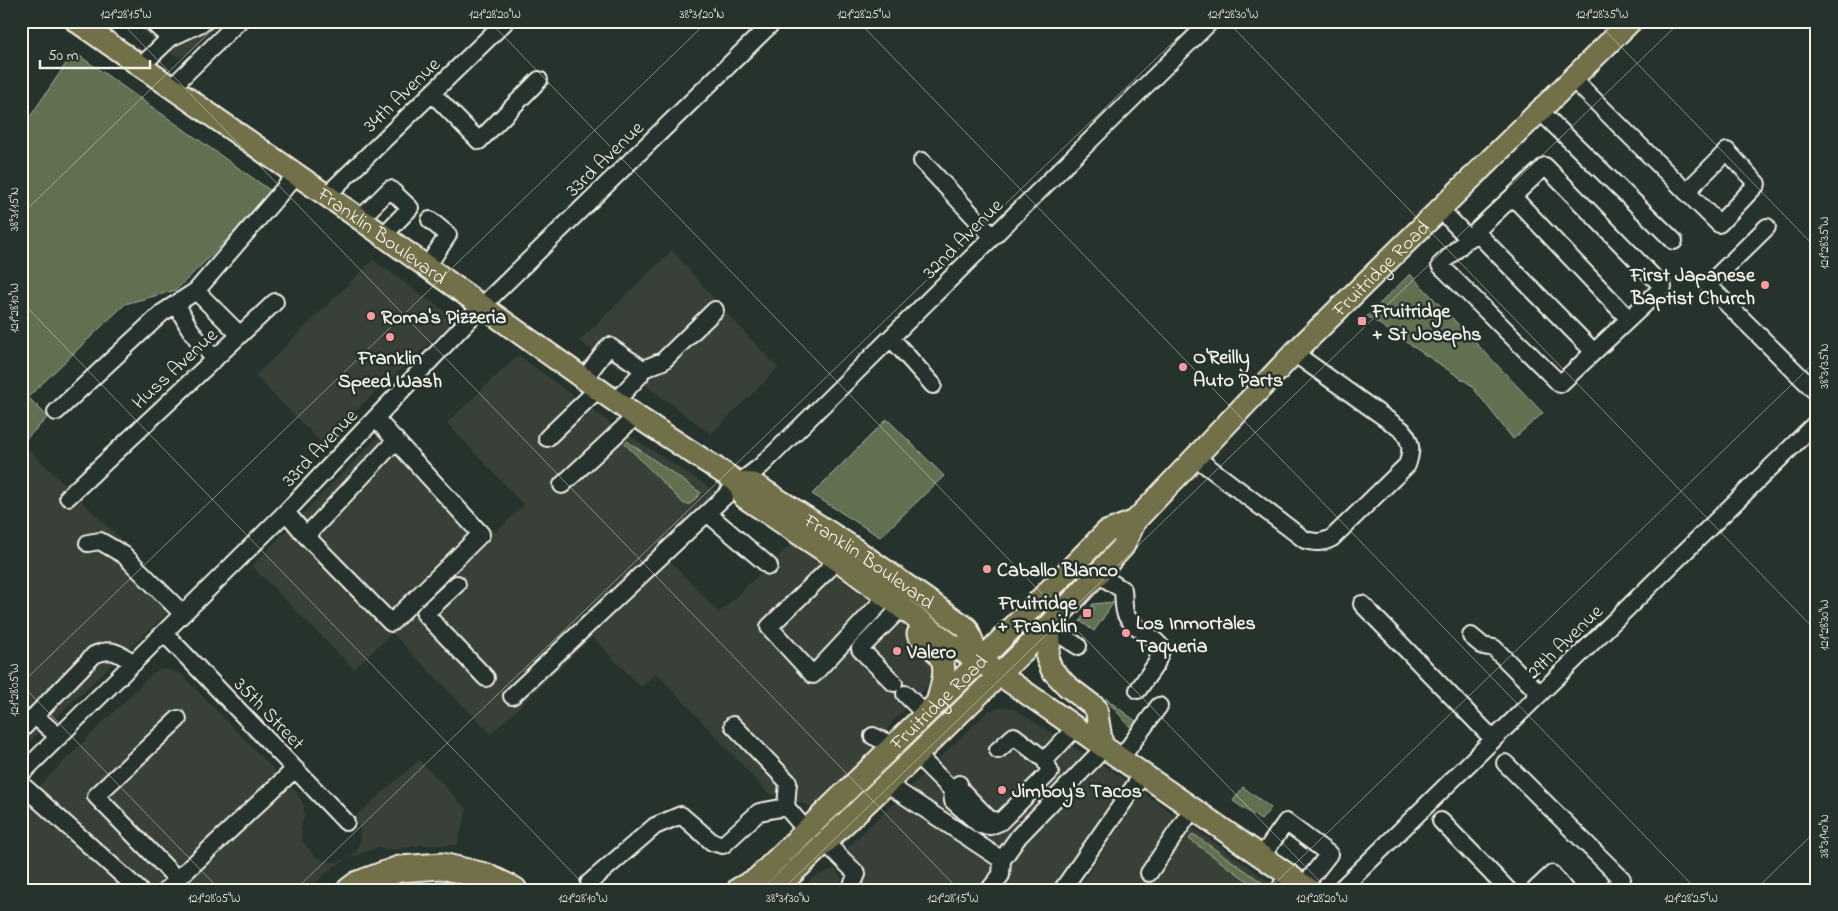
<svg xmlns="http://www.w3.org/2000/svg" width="1838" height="911" font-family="'Indie Flower',sans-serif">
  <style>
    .built { fill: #384137 }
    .green { fill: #617051; stroke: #aab09c }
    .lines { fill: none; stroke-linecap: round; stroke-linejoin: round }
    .minor-casing { stroke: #f4f1e8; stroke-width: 20 }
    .major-casing { stroke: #f4f1e8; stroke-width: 25 }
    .highway-casing { stroke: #f4f1e8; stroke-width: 29 }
    .minor { stroke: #26332d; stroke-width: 16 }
    .major { stroke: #726f4a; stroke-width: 21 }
    .highway { stroke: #726f4a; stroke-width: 25 }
    .ticks { fill: none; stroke: #f4f1e8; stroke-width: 1; stroke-opacity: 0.45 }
    .poi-dot { fill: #ff9aa2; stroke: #26332d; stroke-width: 2 }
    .labels { text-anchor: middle; stroke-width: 5; stroke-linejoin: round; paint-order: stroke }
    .street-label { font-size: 20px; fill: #f4f1e8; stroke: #26332d }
    .poi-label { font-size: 20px; font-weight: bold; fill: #f4f1e8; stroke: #26332d; text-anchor: start }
    .neatline { fill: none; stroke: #f4f1e8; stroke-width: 2 }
    .ticks-label { font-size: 12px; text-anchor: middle; fill: #f4f1e8 }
  </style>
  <rect width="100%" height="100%" fill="#26332d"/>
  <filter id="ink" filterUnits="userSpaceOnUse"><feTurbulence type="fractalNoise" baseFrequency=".02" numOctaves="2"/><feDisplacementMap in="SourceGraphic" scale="10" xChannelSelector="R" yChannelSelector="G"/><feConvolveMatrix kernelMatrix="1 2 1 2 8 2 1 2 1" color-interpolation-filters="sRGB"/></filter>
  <g filter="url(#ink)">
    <path class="built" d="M128,21H223L195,48L185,55L180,56L174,55Z
      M672,250L725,311L778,368L711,434L648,387L579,341Z
      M373,260L456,319L321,442L255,376Z
      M518,355L610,423L715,491L657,547L719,613L792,543L901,624L932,653L935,678L898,716L864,757L813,807L768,793L657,673L641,687L592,637L491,734L392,633L354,669L252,566L390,424L495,533L524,505L447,423Z
      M22,443L182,599L21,750V444Z
      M160,669H169L181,674L297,793L304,806V817L301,828L302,840L314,856L324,861L334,862L348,859L357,851L360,841V830L354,818L419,760L467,809L457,845H422L391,850L378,847L348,859L333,867L308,890H21V804L153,673Z
      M1004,707L1014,709L1129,782L1059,890H855L842,853L988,711Z
      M1142,792L1282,890H1077Z
      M835,868L842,879L836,890H802L812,878Z"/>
    <path class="green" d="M74,52L274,193L176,290L125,304L28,397L48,417L21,444V130Z
      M1410,274L1543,413L1513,439L1471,385L1367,316Z
      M887,419L944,476L880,537L812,494Z
      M627,441L701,493L690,504H684L625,444Z
      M1114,602L1094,631L1080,621L1084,615L1088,618L1095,608L1091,606L1093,604Z
      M1105,698L1137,722L1132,729Z
      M1243,787L1271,808L1261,820L1233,801Z
      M1193,834L1266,885L1263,890H1260L1189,839Z"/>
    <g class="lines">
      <defs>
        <path id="minor" d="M151,21L170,38L204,22
          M141,66L170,38
          M1573,79C1621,127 1670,176 1719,224L1757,184L1727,151L1686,192
          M172,87L239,21
          M432,93L479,141L539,80
          M1540,111L1674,241
          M922,161L993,237
          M1545,166L1663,287L1560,384L1440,265Z
          M326,196L506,21
          M1513,197L1629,319
          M1440,209L1469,239
          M360,219L390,189L410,208L383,236
          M1767,227L1708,285L1817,393
          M1476,232L1594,352
          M426,268L448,235L430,220
          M177,303C187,328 196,339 215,359
          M240,335L196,291L296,175
          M891,338L933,385
          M641,370L663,361L715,310
          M584,379L609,346L637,365L641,370L640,375L616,401
          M56,412L162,313L196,291
          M547,438L598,389
          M1195,457L1305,540C1316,543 1322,543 1332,538L1407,465C1412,451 1412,442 1402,430L1294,353
          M562,485L636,416
          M68,497L275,302
          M286,512L306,536L391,623L481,534L376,419
          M707,513L769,566
          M306,536L396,440
          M88,543L100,541L124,555L183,614
          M838,560L769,627L813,675L887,596
          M1098,574L1123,590C1124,597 1123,609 1126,615C1132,627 1153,635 1162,648L1156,664L1138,690
          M457,584L425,614L486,678
          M1362,604L1493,739
          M1048,627L1078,646
          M164,633L346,822
          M1471,636L1483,646L1494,648L1540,694
          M894,683L860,649L895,614
          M905,694L925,714
          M512,696L739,483L761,466L1211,21
          M35,716L59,737
          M733,725L788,782L786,807L806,830
          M21,730L94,655C112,647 118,653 134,663
          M873,736L892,745
          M998,750L1014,736L1045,760L1076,727
          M917,755L952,790L959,784
          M1121,758L1159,706
          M1505,763L1622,879L1612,890
          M21,774L286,512L481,307L774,21
          M21,784L139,890
          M887,784L1002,860
          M1441,821L1508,890
          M1000,822L989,819L962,791L952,790L953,801L980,825L990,826L1000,822L1050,772L1045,760
          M825,842L857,874L850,890
          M1262,856L1286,822L1329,854L1304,886
          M1149,873L1193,808
          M177,879L96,796L178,719
          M589,883L655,826L681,815L712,842L723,845L759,812L786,807
          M166,890L295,769
          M989,890L1001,875L1002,860L1019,836L1105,747
          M1062,890L1143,774
          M1279,890L1289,875
          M1340,890L1817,422
          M1535,890L1552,874L1565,890"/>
        <g id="major">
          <path id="s1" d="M76,21L346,209L636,416L739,483L754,484L849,545L967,628L980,661"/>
          <path d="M739,483L744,497L838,560L953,646L980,661L1310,890"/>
          <path d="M1048,627L1050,643L1047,658L1052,670L1067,686L1096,708L1102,745"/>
          <path d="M918,634C950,662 947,664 937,703"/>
          <path id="s2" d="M745,890L980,661L1106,532L1135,521"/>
          <path id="s3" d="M775,890L917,755L1048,627L1123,547L1135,521L1294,353L1631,21"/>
        </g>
        <path id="highway" d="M350,890L358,884L399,869L442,866L485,876L514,890
          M740,890L753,883"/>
      </defs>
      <use href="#minor" class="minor-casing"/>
      <use href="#major" class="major-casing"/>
      <use href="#highway" class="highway-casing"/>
      <use href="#minor" class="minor"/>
      <use href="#major" class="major"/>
      <use href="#highway" class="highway"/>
    </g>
  </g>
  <path class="ticks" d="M120,21L959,890M489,21L1328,890M858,21L1697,890M1227,21L1817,632M1596,21L1817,249M21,215L221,21M21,301L589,890M21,684L220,890M21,684L708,21M295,890L1195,21M782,890L1681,21M1268,890L1817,360M1755,890L1817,830"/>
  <g class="poi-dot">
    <circle cx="1765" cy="285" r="5"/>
    <circle cx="371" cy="316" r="5"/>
    <rect x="1357" y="316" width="10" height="10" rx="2.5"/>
    <circle cx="390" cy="337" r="5"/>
    <circle cx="1183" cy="367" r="5"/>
    <circle cx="987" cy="569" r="5"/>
    <rect x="1082" y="608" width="10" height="10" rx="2.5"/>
    <circle cx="1126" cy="633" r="5"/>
    <circle cx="897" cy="651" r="5"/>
    <circle cx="1002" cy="790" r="5"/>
  </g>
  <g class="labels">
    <g class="street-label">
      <text transform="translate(401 94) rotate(-44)" y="7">34th Avenue</text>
      <text transform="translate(604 158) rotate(-44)" y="7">33rd Avenue</text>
      <text dy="7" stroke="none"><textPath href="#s1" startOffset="374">Franklin Boulevard</textPath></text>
      <text transform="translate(962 238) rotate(-45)" y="7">32nd Avenue</text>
      <text dy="7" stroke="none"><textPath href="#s3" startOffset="870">Fruitridge Road</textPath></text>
      <text transform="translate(174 368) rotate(-43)" y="7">Huss Avenue</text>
      <text transform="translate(319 447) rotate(-46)" y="7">33rd Avenue</text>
      <text dy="7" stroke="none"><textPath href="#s1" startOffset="962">Franklin Boulevard</textPath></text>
      <text transform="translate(1564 641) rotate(-44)" y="7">29th Avenue</text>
      <text dy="7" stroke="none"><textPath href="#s2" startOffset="270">Fruitridge Road</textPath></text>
      <text transform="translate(270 713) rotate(46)" y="7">35th Street</text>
    </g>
    <g class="poi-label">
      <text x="1755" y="281" text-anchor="end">First Japanese<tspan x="1755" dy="23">Baptist Church</tspan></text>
      <text x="1372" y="317">Fruitridge<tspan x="1372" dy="23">+ St Josephs</tspan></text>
      <text x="381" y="323">Roma's Pizzeria</text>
      <text x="1193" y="363">O'Reilly<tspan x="1193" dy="23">Auto Parts</tspan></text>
      <text x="390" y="364" text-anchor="middle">Franklin<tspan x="390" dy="23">Speed Wash</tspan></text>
      <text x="997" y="576">Caballo Blanco</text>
      <text x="1077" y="609" text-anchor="end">Fruitridge<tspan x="1077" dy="23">+ Franklin</tspan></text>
      <text x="1136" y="629">Los Inmortales<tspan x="1136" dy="23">Taqueria</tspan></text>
      <text x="907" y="658">Valero</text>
      <text x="1012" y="797">Jimboy's Tacos</text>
    </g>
  </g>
  <rect width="1838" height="911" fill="none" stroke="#26332d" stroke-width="55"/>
  <path d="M40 60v8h110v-8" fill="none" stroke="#f4f1e8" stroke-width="2.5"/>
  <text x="48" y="60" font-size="15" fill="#f4f1e8" stroke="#26332d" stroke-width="4" paint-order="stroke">50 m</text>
  <rect x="28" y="28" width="1782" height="856" class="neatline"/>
  <g class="ticks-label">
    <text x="126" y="18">121°28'15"W</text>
    <text x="495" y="18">121°28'20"W</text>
    <text x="702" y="18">38°31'20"N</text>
    <text x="864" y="18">121°28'25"W</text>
    <text x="1233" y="18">121°28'30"W</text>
    <text x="1602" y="18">121°28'35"W</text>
    <text transform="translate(14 209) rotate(-90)" y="4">38°31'15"N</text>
    <text transform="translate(1824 243) rotate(-90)" y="4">121°28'35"W</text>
    <text transform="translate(14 308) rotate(-90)" y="4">121°28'10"W</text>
    <text transform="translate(1824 366) rotate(-90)" y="4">38°31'35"N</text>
    <text transform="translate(1824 625) rotate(-90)" y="4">121°28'30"W</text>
    <text transform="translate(14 690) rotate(-90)" y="4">121°28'05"W</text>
    <text transform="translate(1824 836) rotate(-90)" y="4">38°31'40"N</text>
    <text x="214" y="902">121°28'05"W</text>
    <text x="583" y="902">121°28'10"W</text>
    <text x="788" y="902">38°31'30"N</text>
    <text x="953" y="902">121°28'15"W</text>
    <text x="1322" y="902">121°28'20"W</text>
    <text x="1691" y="902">121°28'25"W</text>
  </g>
</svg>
